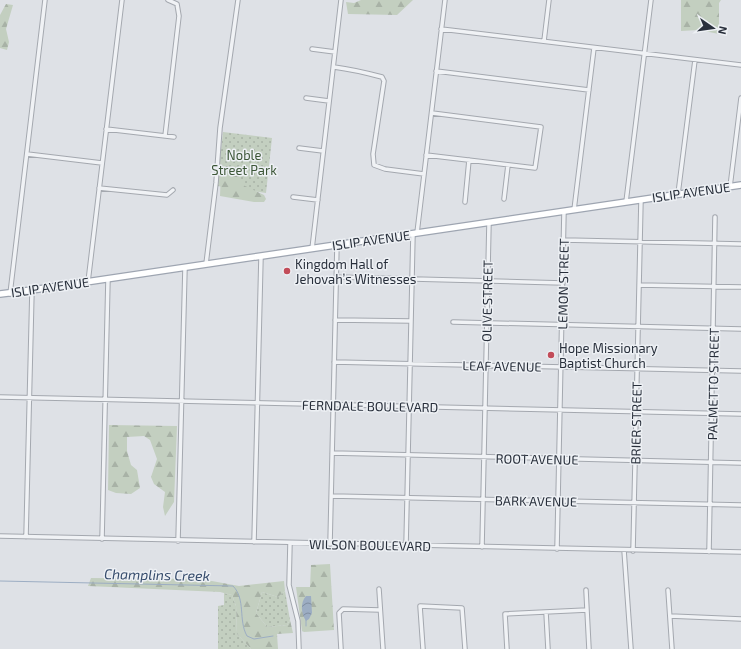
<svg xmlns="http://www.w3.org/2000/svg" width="741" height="649" font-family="'Exo 2',sans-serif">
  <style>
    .green { fill: url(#green-dots) }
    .forest { fill: url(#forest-firs) }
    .water { fill: url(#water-waves) }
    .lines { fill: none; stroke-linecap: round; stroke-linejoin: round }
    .stream { stroke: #9cadc3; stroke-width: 1 }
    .minor-casing { stroke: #a4a8af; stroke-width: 5.5 }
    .primary-casing { stroke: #9ea5b1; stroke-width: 8 }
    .minor { stroke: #f0f2f5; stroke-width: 3.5 }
    .primary { stroke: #fff; stroke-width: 5.5 }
    .poi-dot { fill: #c24c59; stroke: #edf0f4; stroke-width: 1.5 }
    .labels { text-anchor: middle; stroke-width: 3; stroke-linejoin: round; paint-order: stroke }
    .park-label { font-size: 13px; fill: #3c5637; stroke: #edf0f4 }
    .street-label { font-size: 13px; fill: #282f3b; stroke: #edf0f4 }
    .poi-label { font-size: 13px; fill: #282f3b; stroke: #edf0f4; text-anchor: start }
    .water-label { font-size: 14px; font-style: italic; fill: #364c6c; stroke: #edf0f4 }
  </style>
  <defs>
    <pattern id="green-dots" width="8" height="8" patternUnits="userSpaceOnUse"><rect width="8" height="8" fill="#c3cfc0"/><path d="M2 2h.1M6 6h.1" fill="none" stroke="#a8b2a6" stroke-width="1.8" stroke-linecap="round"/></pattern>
    <pattern id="forest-firs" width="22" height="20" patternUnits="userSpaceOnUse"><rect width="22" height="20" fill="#c3cfc0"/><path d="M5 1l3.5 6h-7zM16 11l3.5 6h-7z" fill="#a8b2a6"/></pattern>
    <pattern id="water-waves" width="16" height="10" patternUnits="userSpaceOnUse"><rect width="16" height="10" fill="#9cadc3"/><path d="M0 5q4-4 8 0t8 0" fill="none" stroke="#7f8da0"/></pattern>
  </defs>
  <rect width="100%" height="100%" fill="#dee1e6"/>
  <path class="green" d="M223,132L272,138L266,193L217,186Z
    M285,591L290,620L287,625L267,627L256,613L262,592L278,597Z
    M224,593L232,595L236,606L237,634L251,649H218V606L224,605Z"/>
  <path class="forest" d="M361,0H413L397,15L348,14L346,2L354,3Z
    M681,0H721L719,3V34L699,30L681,31Z
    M6,4L13,5L6,29L9,42L7,50L0,48V15Z
    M226,166H232L238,169L241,184L264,195L266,199L264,202H254L220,196L221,170Z
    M109,425L177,426L174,502L165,516L163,507L165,492L154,484L151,477L157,459L150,440L144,436L127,437V451L131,465L137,470L140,488L131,494L116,493L108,490Z
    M330,564L334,630L304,632L302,631L296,587H310L311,565Z
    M91,578L201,579L239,586L284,581L285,591L278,597L262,592L256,613L267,627L287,625L290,620L293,633L277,634L278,649H251L237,634L236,606L232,595L220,592L88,586Z"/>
  <path class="water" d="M306,596H311L312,613L309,619L306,621C301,613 300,603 306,596Z"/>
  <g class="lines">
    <path class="stream" d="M0,581L233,586C246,599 238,620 247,636L254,639L273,636
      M306,619V626"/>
    <defs>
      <path id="minor" d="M441,29L741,65
        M544,41L549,0
        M312,49L335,52
        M334,67C349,69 367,73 382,77L384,81L373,154L374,165L385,169L424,174
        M436,71L589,90
        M306,98L329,101
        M106,129L174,137
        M165,136L179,16L177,4L168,0
        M299,148L323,151
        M27,154L102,163
        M426,155L535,168L541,127L432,113
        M730,187L741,98
        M99,188L167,195L173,190
        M678,194L695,60
        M293,197L318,200
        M504,199L508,165
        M465,202L469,160
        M626,202L651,0
        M574,210L594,48
        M417,233L445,0
        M564,240L741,244
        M312,249L341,0
        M206,264L216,183L220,128L238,0
        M336,277L563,283
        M88,282L122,0
        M639,285L741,287
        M10,294L45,0
        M335,320L411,321
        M453,322L741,329
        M334,362L741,371
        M0,397L741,414
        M332,453L741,463
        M332,496L741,505
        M0,536L741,552
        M26,537L32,290
        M102,539L108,279
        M178,541L185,268
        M254,542L261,257
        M290,543L289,585L298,621L299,649
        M330,544L337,245
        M406,546L413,234
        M482,547L489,223
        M557,549L564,211
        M624,550L631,649
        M633,551L641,200
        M709,552L715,217
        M379,589L383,649
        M586,590L589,649
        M668,590L672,649
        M546,612L548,649
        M670,616L741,619
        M341,649L339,613L343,609L380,610
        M423,649L420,606L462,608L465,649
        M507,649L505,614L587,610"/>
      <path id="primary" d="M0,294L32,290L741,185"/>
    </defs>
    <use href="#minor" class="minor-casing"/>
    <use href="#primary" class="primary-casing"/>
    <use href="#minor" class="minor"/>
    <use href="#primary" class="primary"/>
  </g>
  <g class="poi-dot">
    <circle cx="287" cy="271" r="4"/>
    <circle cx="551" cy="355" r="4"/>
  </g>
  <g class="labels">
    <g class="park-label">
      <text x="244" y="160">Noble<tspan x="244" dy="15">Street Park</tspan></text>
    </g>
    <g class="street-label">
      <text transform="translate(691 192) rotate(-8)" y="5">ISLIP AVENUE</text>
      <text transform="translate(371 240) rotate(-8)" y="5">ISLIP AVENUE</text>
      <text transform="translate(563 284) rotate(-89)" y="5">LEMON STREET</text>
      <text transform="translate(50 287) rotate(-8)" y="5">ISLIP AVENUE</text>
      <text transform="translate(487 301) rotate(-89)" y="5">OLIVE STREET</text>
      <text transform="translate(502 366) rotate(1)" y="5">LEAF AVENUE</text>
      <text transform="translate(713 384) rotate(-89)" y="5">PALMETTO STREET</text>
      <text transform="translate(370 406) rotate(1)" y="5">FERNDALE BOULEVARD</text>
      <text transform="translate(636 423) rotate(-89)" y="5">BRIER STREET</text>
      <text transform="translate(537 459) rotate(1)" y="5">ROOT AVENUE</text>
      <text transform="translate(536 501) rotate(1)" y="5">BARK AVENUE</text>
      <text transform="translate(370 545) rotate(1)" y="5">WILSON BOULEVARD</text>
    </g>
    <g class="poi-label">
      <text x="295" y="269">Kingdom Hall of<tspan x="295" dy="15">Jehovah’s Witnesses</tspan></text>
      <text x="559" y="353">Hope Missionary<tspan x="559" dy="15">Baptist Church</tspan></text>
    </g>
    <g class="water-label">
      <text transform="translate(157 575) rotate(1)" y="5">Champlins Creek</text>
    </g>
  </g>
  <g transform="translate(713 28) rotate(103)" stroke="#edf0f4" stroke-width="3" paint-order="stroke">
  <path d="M0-3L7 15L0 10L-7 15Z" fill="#282f3b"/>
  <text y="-6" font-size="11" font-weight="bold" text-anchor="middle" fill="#282f3b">N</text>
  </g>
</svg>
